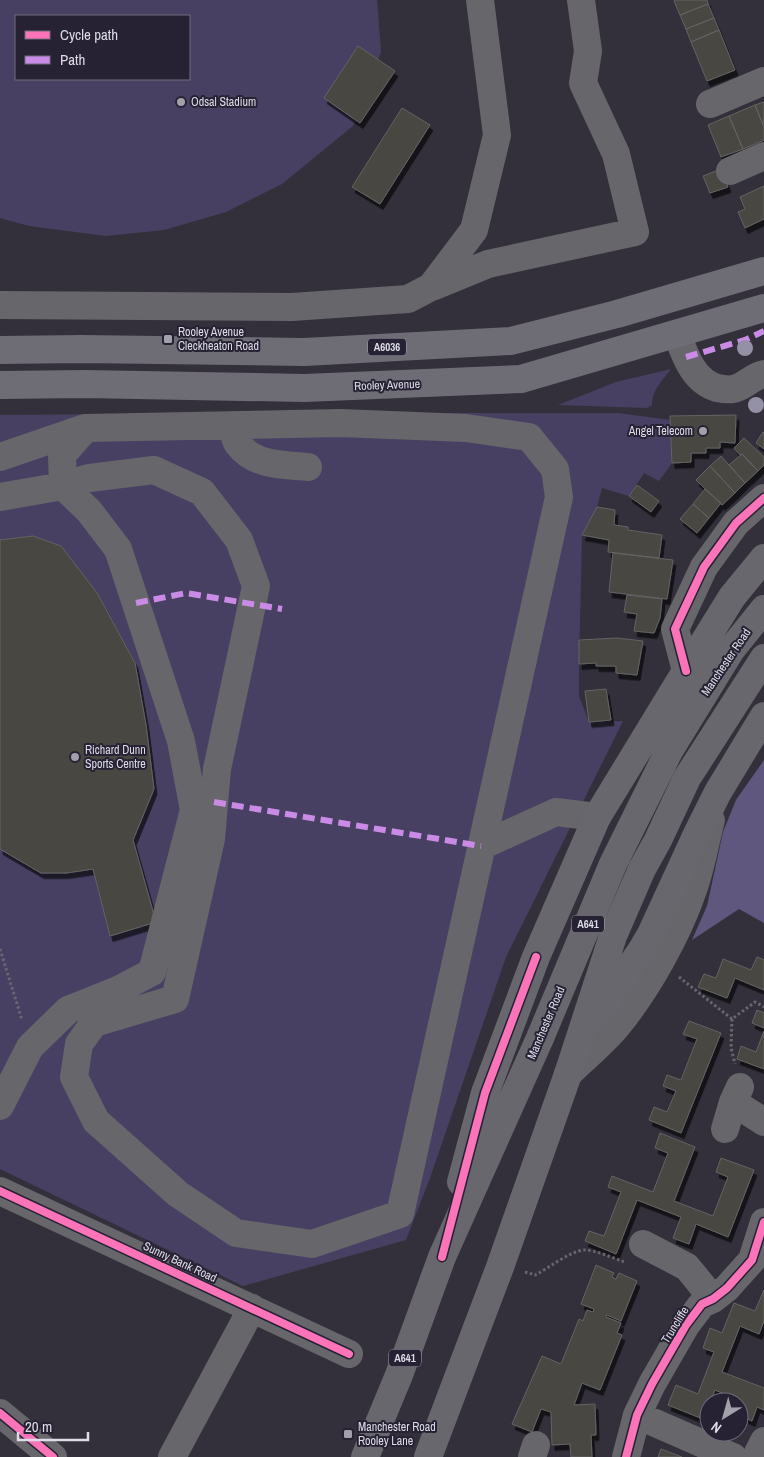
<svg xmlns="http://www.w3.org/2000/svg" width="764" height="1457" font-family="'Archivo Narrow',sans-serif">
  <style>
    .green { fill: #484062; fill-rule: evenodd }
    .forest { fill: #5f577e }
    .building { fill: #484642; stroke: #656363; filter: url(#shadow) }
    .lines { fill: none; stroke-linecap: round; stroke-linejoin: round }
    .path { stroke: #69676d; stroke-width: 3; stroke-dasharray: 2.5 2.5; stroke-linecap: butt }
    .minor { stroke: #67666b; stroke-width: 28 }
    .major { stroke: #68676d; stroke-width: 28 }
    .highway { stroke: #6e6c74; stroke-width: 28 }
    .quiet { stroke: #ca8be6; stroke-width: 6; stroke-dasharray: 12 6; stroke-linecap: butt }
    .cycleway-casing { stroke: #262234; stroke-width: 11 }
    .cycleway { stroke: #fb73b8; stroke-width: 8 }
    .tree { fill: #9490a5 }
    .poi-dot { fill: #a2a0ab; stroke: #262234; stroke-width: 2 }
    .labels { text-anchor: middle; stroke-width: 4; stroke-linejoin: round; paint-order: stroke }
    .shield { fill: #262234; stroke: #a7a4b2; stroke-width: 1 }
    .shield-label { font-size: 11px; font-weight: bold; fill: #dedce8 }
    .poi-label { font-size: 12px; fill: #dedce8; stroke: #262234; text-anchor: start }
    .street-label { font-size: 12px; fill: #dedce8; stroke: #262234 }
  </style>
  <defs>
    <filter id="shadow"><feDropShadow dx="3" dy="5.5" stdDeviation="0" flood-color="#0009"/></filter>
  </defs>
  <rect width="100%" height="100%" fill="#33303b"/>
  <path class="green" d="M0,0H377L381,52L353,126L282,184L226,212L164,230L106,236L29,226L0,218ZM16,16H189V79H16Z
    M671,369C663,380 651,391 652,405L647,408L558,405L616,382Z
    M222,413H618L670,420L672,463L659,481L644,473L629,496L602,488L597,507L582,535L579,664V696L589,722L623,721L506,957L430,1178L406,1240L243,1286L0,1169V415Z"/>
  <path class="forest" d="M764,760V923L739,909L692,940L707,906L723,832L736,800Z"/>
  <path class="building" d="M675,0H707L708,4L680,15L674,1Z
    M708,4L714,18L686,29L680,15Z
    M714,18L719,30L691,42L686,29Z
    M719,30L735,70L707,81L691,42Z
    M358,46L395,71L360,123L324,98Z
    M764,102V127L755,105Z
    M755,105L764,127V140L743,149L729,116Z
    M402,108L430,125L380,204L352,187Z
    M729,116L743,149L721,157L708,125Z
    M721,169L728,187L710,193L703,176Z
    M764,186V219L745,228L738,212L745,209L740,197Z
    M736,415L735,443L720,442V448H706V453H691V462L672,463L670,416Z
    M763,432L764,433V449L756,443Z
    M744,438L764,457V465L758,471L742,454L740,455L734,448Z
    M742,454L758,471L745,483L729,465Z
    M721,456L745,483L735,493L710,466Z
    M710,466L735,493L722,505L696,480Z
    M637,485L659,501L651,512L629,496Z
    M705,489L721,503L709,518L693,504Z
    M693,504L709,518L697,533L680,519Z
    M597,507L615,510L614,525L628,527V530L662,535L659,558L608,552L609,540L582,535Z
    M33,536L61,546L97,593L135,663L146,725L154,789L133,840L156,922L110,936L93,869L66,873H41L0,849V540Z
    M613,553L673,560L667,599L609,592Z
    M627,595L662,599L660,618L654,633L634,631L637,614L624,612Z
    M617,638L643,641L637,675L616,673V666H596V663L579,664V640Z
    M606,689L611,720L589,722L585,691Z
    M757,957L764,960V990L735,978L727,998L698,987L704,974L716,978L723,959L751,970Z
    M757,1010L764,1013V1028L752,1023Z
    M689,1021L721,1033L681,1133L649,1120L654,1107L667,1112L676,1091L663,1086L667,1075L681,1080L697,1039L683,1034Z
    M764,1031V1069L737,1059L741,1046L756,1052Z
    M660,1133L695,1147L674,1201L713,1216L728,1177L716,1172L721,1158L754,1170L728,1237L696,1224L689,1244L673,1238L681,1217L637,1200L616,1254L585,1241L589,1231L604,1236L621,1192L608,1187L612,1176L653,1192L668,1153L655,1148Z
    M596,1265L614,1273L612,1277L616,1279L619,1273L637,1281L621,1321L607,1315L606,1317L621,1323L617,1333L622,1335L600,1390L582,1383L574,1405L595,1404L596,1435H591L592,1457H571L570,1444L552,1445L551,1412L541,1409L532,1432L512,1424L542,1356L561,1364L579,1319L583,1321L587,1310L593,1312L594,1309L581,1304Z
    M764,1290V1321L759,1334L740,1326L722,1372L764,1388V1410L757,1407L752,1421L739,1415V1407L742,1401L715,1390L703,1419L668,1405L676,1385L698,1394L714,1352L703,1348L710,1328L722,1333L734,1303L755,1311Z
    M661,1449L682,1457H658Z"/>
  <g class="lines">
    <path class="path" d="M0,949L22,1020
      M679,977L732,1019L755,1002L764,1007
      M732,1019L731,1048L735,1064
      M525,1272L535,1275C549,1268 570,1251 584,1250C597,1250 612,1258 625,1262"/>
    <path class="minor" d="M710,104L764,81
      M730,171L764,156
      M432,287L488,264L635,232L616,154L583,83L588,51L581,0
      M0,305L292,307L408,299L431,287L474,230L497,135L480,0
      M677,334C685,355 693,381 717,388C722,389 728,390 733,389C745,387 752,376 764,374
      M233,425C234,431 234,439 238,444C254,466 284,465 308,467
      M0,457L85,428L340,423L466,428L529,437L555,469L559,497L400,1214L312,1244L236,1233L178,1194L96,1121L74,1077L79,1044L94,1023L175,999L211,839L217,769L256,586L239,540L202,492L154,470L89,478L63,486L0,497
      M686,671L675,629L704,567L736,523L764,498
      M481,846L556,812L597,817
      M568,1074C584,1058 603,1043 617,1026C647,990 678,934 693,890C701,868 705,843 711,820
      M733,1102L764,1122
      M0,1106L30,1047L68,1010L118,990L152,972L194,810L181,741L118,549L89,511L63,486L62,455L85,429
      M725,1129L733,1102L740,1087
      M0,1191L349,1354
      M643,1244L687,1267L713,1299
      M0,1413L53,1457
      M637,1415L733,1457
      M172,1457L252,1308
      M532,1457L536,1445
      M626,1457L637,1415L652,1384L686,1325L702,1304L713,1299L727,1288L752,1260L764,1222
      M756,1457L764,1441"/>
    <path class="major" d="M596,1017L641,951L650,936L697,834L718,792L764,716
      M461,1182L485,1093L536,957L597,817L678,684L732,597L764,558
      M365,1457L399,1375L442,1257L540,1038L613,864L669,751L731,650L764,609
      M428,1457L500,1267L568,1074L613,936L642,869L658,840L687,778L764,658"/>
    <path class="highway" d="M0,350L81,349L304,352L511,341L617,314L764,271
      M0,385L84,384L304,388L521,379L764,308"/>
    <path class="quiet" d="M686,357L745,340L764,331
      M136,603L186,593L282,609
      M214,802L481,846"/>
    <defs>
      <path id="cycleway" d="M686,671L675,629L704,567L736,523L764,498
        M0,1191L349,1354
        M442,1257L485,1093L536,957
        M0,1413L53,1457
        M626,1457L637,1415L652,1384L686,1325L702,1304L713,1299L727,1288L752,1260L764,1222"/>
    </defs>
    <use href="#cycleway" class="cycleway-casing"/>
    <use href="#cycleway" class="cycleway"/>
  </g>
  <g class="tree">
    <circle cx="745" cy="348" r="8"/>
    <circle cx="756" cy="405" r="8"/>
  </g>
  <g class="poi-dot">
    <circle cx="181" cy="102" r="5"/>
    <rect x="163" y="334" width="10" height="10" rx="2.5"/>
    <circle cx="703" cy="431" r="5"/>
    <circle cx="75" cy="757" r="5"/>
    <rect x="343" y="1429" width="10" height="10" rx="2.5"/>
  </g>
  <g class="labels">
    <g class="shield">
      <rect x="368" y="338.5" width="38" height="17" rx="4"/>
      <rect x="572" y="915.5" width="32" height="17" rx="4"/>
      <rect x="389" y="1349.5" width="32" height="17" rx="4"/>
    </g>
    <g class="shield-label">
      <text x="387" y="351">A6036</text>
      <text x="588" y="928">A641</text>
      <text x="405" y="1362">A641</text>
    </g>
    <g class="poi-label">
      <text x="191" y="106">Odsal Stadium</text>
      <text x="178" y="336">Rooley Avenue<tspan x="178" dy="14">Cleckheaton Road</tspan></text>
      <text x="693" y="435" text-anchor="end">Angel Telecom</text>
      <text x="85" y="754">Richard Dunn<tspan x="85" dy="14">Sports Centre</tspan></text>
      <text x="358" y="1431">Manchester Road<tspan x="358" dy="14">Rooley Lane</tspan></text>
    </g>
    <g class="street-label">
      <text transform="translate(387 385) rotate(-2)" y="4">Rooley Avenue</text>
      <text transform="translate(726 662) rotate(-56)" y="4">Manchester Road</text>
      <text transform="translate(546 1023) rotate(-67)" y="4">Manchester Road</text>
      <text transform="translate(180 1262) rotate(25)" y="4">Sunny Bank Road</text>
      <text transform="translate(675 1325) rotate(-58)" y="4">Truncliffe</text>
    </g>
  </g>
  <rect x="15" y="15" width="175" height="65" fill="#262234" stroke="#706c7c"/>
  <rect x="25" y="31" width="25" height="8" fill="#fb73b8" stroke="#706c7c"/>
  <text x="60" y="40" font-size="15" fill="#dedce8">Cycle path</text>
  <rect x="25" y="56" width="25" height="8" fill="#ca8be6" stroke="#706c7c"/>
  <text x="60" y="65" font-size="15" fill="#dedce8">Path</text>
  <g transform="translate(724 1417) rotate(217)"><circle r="24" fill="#262234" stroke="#706c7c"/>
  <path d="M0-4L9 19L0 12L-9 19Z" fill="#a2a0ab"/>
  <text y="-8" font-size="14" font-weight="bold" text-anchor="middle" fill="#dedce8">N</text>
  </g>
  <path d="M18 1432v8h70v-8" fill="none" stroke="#dedce8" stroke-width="2.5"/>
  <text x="25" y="1432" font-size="15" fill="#dedce8" stroke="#262234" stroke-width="4" paint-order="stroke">20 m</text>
</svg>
